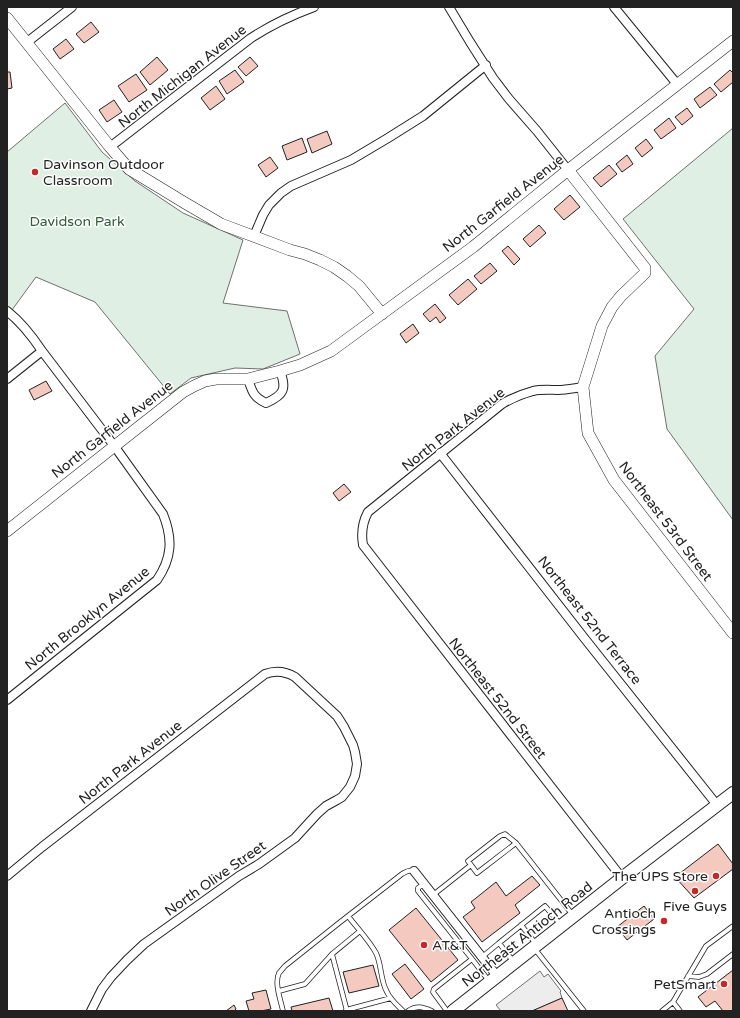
<svg xmlns="http://www.w3.org/2000/svg" width="740" height="1018" font-family="'Varela Round',sans-serif">
  <style>
    .green { fill: #e0efe3; stroke: #6f6f6f }
    .parking { fill: #ededed; stroke: #6f6f6f }
    .building { fill: #f3c9c0; stroke: #222 }
    .lines { fill: none; stroke-linecap: round; stroke-linejoin: round }
    .lane-casing { stroke: #222; stroke-width: 5.5 }
    .street-casing { stroke: #222; stroke-width: 10 }
    .secondary-casing { stroke: #222; stroke-width: 12 }
    .primary-casing { stroke: #222; stroke-width: 14 }
    .lane { stroke: #fff; stroke-width: 4 }
    .street { stroke: #fff; stroke-width: 8 }
    .secondary { stroke: #fff; stroke-width: 11 }
    .primary { stroke: #fff; stroke-width: 12 }
    .poi-dot { fill: #c62828; stroke: #fff; stroke-width: 1.5 }
    .labels { text-anchor: middle; stroke-width: 3; stroke-linejoin: round; paint-order: stroke }
    .street-label { font-size: 14px; fill: #222; stroke: #fff }
    .poi-label { font-size: 14px; fill: #222; stroke: #fff; text-anchor: end }
    .park-label { font-size: 14px; fill: #2f5e38; stroke: #fff }
  </style>
  <rect width="100%" height="100%" fill="#fff"/>
  <path class="green" d="M65,103L102,152L135,181L183,213L243,240L223,303L287,311L300,354L263,369L235,368L191,378L170,394L95,302L36,277L12,310L7,307V152Z
    M733,128V520L667,429L655,356L694,309L623,219Z"/>
  <path class="parking" d="M540,971L544,977L548,974L561,991L560,992L562,998L532,1011H501L496,1005Z"/>
  <path class="building" d="M91,22L99,32L84,43L76,34Z
    M66,39L74,49L60,59L53,49Z
    M157,57L168,70L150,85L140,72Z
    M250,57L258,66L246,76L238,67Z
    M235,70L244,82L227,94L219,81Z
    M730,70L733,73V82L721,92L714,84Z
    M7,72H10L12,88L7,89Z
    M136,74L147,90L129,102L118,86Z
    M216,86L225,99L210,110L201,98Z
    M710,87L717,95L700,108L694,99Z
    M114,100L122,112L107,122L99,110Z
    M687,108L693,116L682,125L675,117Z
    M669,118L676,128L661,139L654,130Z
    M327,131L332,144L312,153L307,139Z
    M302,138L307,152L287,160L282,146Z
    M646,139L653,148L642,157L635,148Z
    M627,155L633,164L622,172L616,164Z
    M270,157L278,168L266,177L258,165Z
    M609,165L617,174L601,187L593,178Z
    M570,195L580,207L564,220L554,209Z
    M539,225L546,233L530,247L523,239Z
    M508,246L520,259L514,265L502,251Z
    M490,263L497,271L481,284L474,276Z
    M468,279L477,289L458,305L449,295Z
    M435,304L446,318L440,323L436,317L430,322L423,314Z
    M413,324L419,333L406,343L400,334Z
    M46,381L52,391L34,400L29,390Z
    M344,484L351,492L339,501L333,493Z
    M718,844L733,864V869L694,898L675,877Z
    M532,876L540,885L515,905L520,913L482,942L463,917L475,908L471,902L496,882L506,896Z
    M644,906L654,919L627,940L617,927Z
    M416,908L458,960L431,982L389,930Z
    M405,964L424,989L411,999L392,974Z
    M373,965L379,986L349,993L343,972Z
    M733,970V1011H723L715,1001L706,1007L698,997Z
    M266,990L271,1009L261,1011H249L246,1001L254,999L252,993Z
    M329,998L333,1011H292L291,1007Z
    M562,998L568,1011H532Z
    M234,1005L236,1009L234,1011H226Z"/>
  <g class="lines">
    <defs>
      <path id="lane" d="M516,843L477,873L468,861L500,836L505,834L516,843L572,914
        M424,884L418,888V891L472,959
        M433,895L471,865
        M348,916C357,928 369,940 376,953C382,965 380,980 387,992C390,999 397,1005 403,1011
        M521,925L536,944
        M534,948L584,1011
        M482,957L499,943
        M513,961L499,943L545,906L560,924
        M688,976L699,977L707,974L733,954
        M279,991L305,984L332,954
        M673,1002L680,1011
        M346,1010L391,998
        M283,1011C281,1001 274,983 279,973C281,971 283,968 285,966L339,923L402,874C406,872 409,869 414,871
        M347,1011L332,954L360,931
        M408,1011C416,1005 423,1007 432,1011
        M447,1011L433,992L434,989L472,959L489,981
        M662,1011L673,1002L706,946L733,926"/>
      <path id="street" d="M449,7L470,42L493,78L509,99L537,131L568,170
        M614,7L677,84
        M26,43L72,7
        M110,147L251,38C271,25 292,15 314,7
        M254,236L263,215L269,205L281,193L291,186L351,160L388,138L423,116L486,65
        M7,311C21,322 32,336 42,351L115,447L163,514C173,539 172,558 157,580L7,700
        M7,379L42,351
        M248,379C252,391 253,397 266,403C284,395 287,389 280,371
        M583,387C575,388 567,390 558,390C550,390 542,389 533,391C522,394 512,398 502,404L368,512C362,523 361,533 363,545L622,878
        M440,453L585,639L717,805
        M414,871L497,976
        M7,876L42,847L265,674C276,670 285,671 295,677L337,716L344,727L353,745L355,752L357,764L355,776L350,787L342,797L337,800L326,806L317,814L295,838L259,864L239,876L144,944L127,960L111,977L102,989L91,1011"/>
      <path id="secondary" d="M7,18L110,147L129,169L185,203L221,224L290,250L305,254L320,260L334,267L347,276L359,286L382,314
        M568,170L645,268V273L621,296L612,307L602,326L583,387L588,433L614,480L733,633
        M7,531L183,392L194,386L205,381L216,379H248L280,371L300,365L331,351L473,247L568,170L733,41"/>
      <path id="primary" d="M453,1011L622,878L733,793"/>
    </defs>
    <use href="#lane" class="lane-casing"/>
    <use href="#street" class="street-casing"/>
    <use href="#secondary" class="secondary-casing"/>
    <use href="#primary" class="primary-casing"/>
    <use href="#lane" class="lane"/>
    <use href="#street" class="street"/>
    <use href="#secondary" class="secondary"/>
    <use href="#primary" class="primary"/>
  </g>
  <g class="poi-dot">
    <circle cx="35" cy="172" r="4"/>
    <circle cx="716" cy="876" r="4"/>
    <circle cx="695" cy="891" r="4"/>
    <circle cx="664" cy="921" r="4"/>
    <circle cx="424" cy="945" r="4"/>
    <circle cx="724" cy="984" r="4"/>
  </g>
  <g class="labels">
    <g class="street-label">
      <text transform="translate(182 76) rotate(-38)" y="5">North Michigan Avenue</text>
      <text transform="translate(503 203) rotate(-38)" y="5">North Garfield Avenue</text>
      <text transform="translate(112 429) rotate(-38)" y="5">North Garfield Avenue</text>
      <text transform="translate(453 429) rotate(-38)" y="5">North Park Avenue</text>
      <text transform="translate(666 521) rotate(53)" y="5">Northeast 53rd Street</text>
      <text transform="translate(87 618) rotate(-39)" y="5">North Brooklyn Avenue</text>
      <text transform="translate(590 620) rotate(52)" y="5">Northeast 52nd Terrace</text>
      <text transform="translate(498 698) rotate(52)" y="5">Northeast 52nd Street</text>
      <text transform="translate(130 762) rotate(-38)" y="5">North Park Avenue</text>
      <text transform="translate(215 878) rotate(-35)" y="5">North Olive Street</text>
      <text transform="translate(527 934) rotate(-38)" y="5">Northeast Antioch Road</text>
    </g>
    <g class="poi-label">
      <text x="43" y="169" text-anchor="start">Davinson Outdoor<tspan x="43" dy="16">Classroom</tspan></text>
      <text x="708" y="881">The UPS Store</text>
      <text x="695" y="911" text-anchor="middle">Five Guys</text>
      <text x="656" y="918">Antioch<tspan x="656" dy="16">Crossings</tspan></text>
      <text x="432" y="950" text-anchor="start">AT&amp;T</text>
      <text x="716" y="989">PetSmart</text>
    </g>
    <g class="park-label">
      <text x="77" y="226">Davidson Park</text>
    </g>
  </g>
  <rect width="740" height="1018" fill="none" stroke="#222222" stroke-width="16"/>
</svg>
